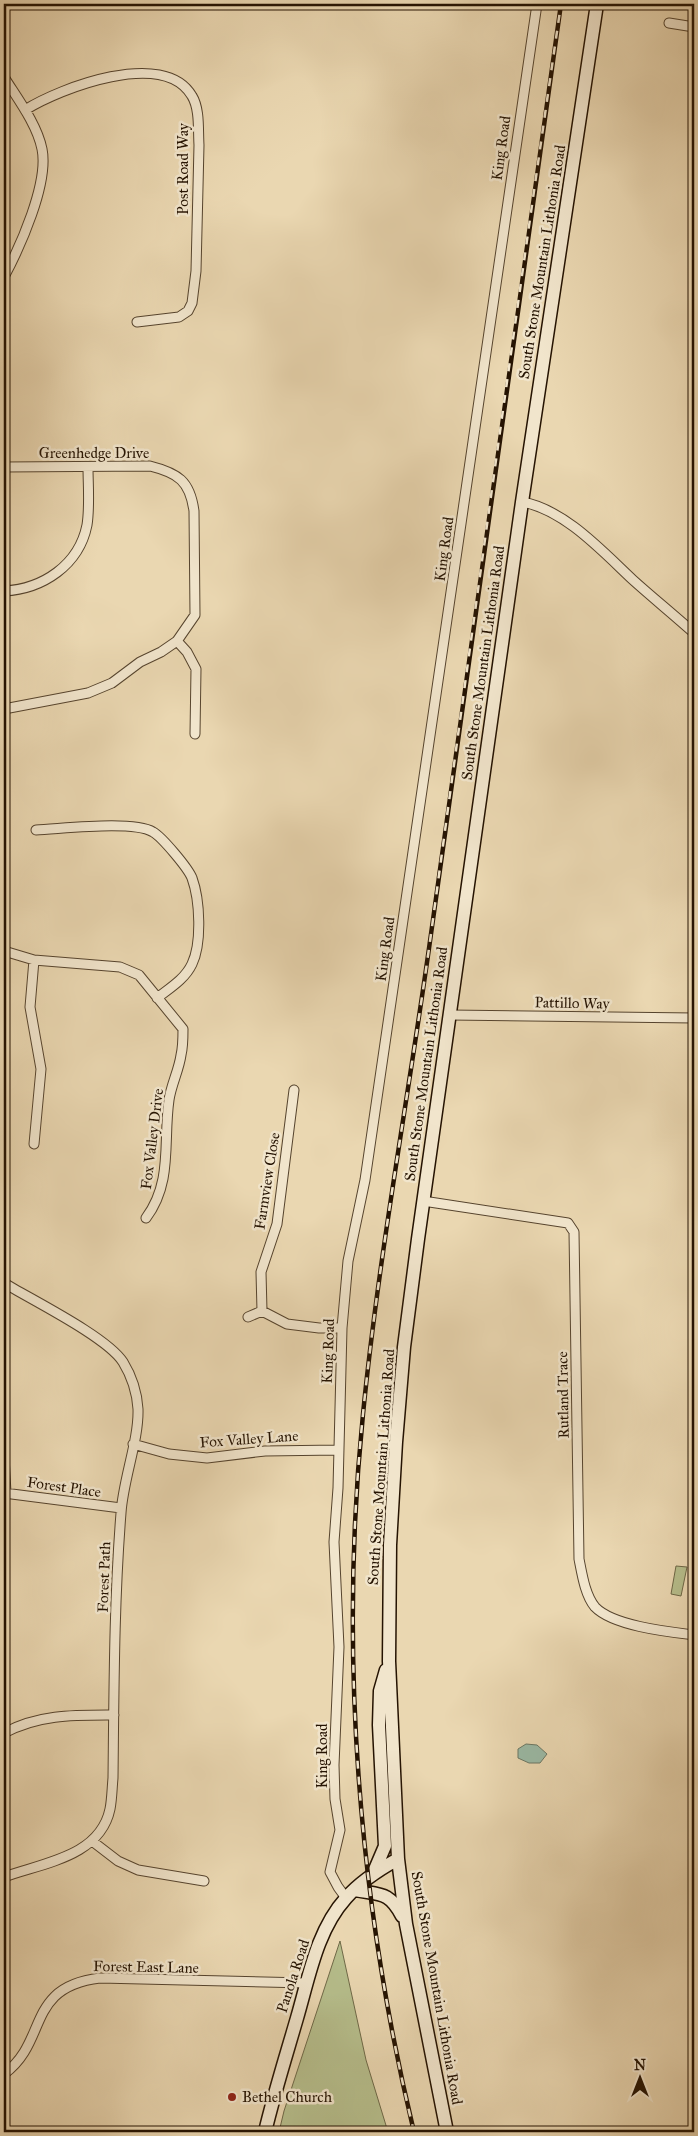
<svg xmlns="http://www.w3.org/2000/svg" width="698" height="2136" font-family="'IM FELL Great Primer',serif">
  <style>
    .green { fill: #b6be8c; stroke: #6e6847 }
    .water { fill: #9abaa6; stroke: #6b7764 }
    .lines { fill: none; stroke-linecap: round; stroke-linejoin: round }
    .street-casing { stroke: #56442e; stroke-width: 11 }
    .secondary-casing { stroke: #251302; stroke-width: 15 }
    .street { stroke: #f1e5cc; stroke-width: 9 }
    .secondary { stroke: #f1e5cc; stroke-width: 12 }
    .rail-casing { stroke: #251302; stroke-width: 4.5 }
    .rail { stroke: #f1e5cc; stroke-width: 2.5; stroke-dasharray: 8; stroke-linecap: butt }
    .poi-dot { fill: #8f2418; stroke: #f1e5cc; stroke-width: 2 }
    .labels { text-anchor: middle; stroke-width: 5; stroke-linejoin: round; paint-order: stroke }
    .street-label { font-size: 15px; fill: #251302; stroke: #f1e5cc }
    .poi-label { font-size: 15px; fill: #251302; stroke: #f1e5cc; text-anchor: start }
  </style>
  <rect width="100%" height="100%" fill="#ead7b1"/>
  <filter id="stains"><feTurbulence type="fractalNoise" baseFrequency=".004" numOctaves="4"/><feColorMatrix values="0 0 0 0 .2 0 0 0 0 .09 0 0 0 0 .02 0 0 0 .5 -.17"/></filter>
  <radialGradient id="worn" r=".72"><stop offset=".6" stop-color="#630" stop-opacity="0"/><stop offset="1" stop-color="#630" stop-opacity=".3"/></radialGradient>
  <path class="green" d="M676,1566L687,1567L681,1596L671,1594Z
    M340,1941L366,2060L388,2132H279L284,2111Z"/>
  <path class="water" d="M526,1744L537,1745L547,1754L540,1763H529L518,1758V1749Z"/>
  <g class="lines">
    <defs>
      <path id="street" d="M669,23L694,27
        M4,77C17,98 37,124 42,149C49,183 20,247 4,277
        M25,110C60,88 164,48 192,96C200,109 198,130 199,145L196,271L192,303L188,311L179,317L137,322
        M4,467L150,466C178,473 190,481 194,511L195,615L177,641L161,652L140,662L112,683L88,693L4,709
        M522,502C564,509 603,552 633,580C653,598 674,615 694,633
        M4,591C43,589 79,565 87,525C90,506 88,485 88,467
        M177,641L187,652L196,669L195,734
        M36,830C62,829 133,820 153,832C162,837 188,868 192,878C200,900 202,943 192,964C185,979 170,988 157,998
        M4,951L34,960L120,967L139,975L183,1029C183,1037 183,1047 181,1055C179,1070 171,1085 169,1100C163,1141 173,1182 146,1218
        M450,1015L694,1018
        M34,1144L41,1069L30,1007L34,960
        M423,1201L568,1223L574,1232L579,1559C582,1574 585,1595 595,1607C613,1626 669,1632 694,1635
        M4,1283C32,1300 107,1337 123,1362C131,1375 137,1393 138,1409C139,1440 123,1480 121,1513C114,1601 114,1690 113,1778C112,1788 112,1799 110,1809C100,1857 42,1863 4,1877
        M262,1311L261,1272L277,1224L294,1090
        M262,1311L287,1324L319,1328H342
        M248,1317L262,1311
        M133,1444L169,1454L207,1458L265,1451L338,1450
        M4,1456L6,1493
        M4,1493L121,1508
        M4,1733C39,1714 75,1715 114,1715
        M92,1841L118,1861L138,1870L204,1881
        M346,1898L338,1887L330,1872L340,1830L335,1799L334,1765L339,1647L334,1542L338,1488L342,1328L348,1261L365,1180L537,4
        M4,2074C49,2041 25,1987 100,1978L307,1983"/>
      <path id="secondary" d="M373,1874L385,1846L379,1725L380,1691L386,1670
        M355,1890C380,1895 389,1891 402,1916
        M265,2132C274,2094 286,2056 297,2018C309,1977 317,1930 346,1898C360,1882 380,1869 398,1859
        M447,2132L406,1924L398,1859L389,1661L390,1545L396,1442L404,1347L418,1239L522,502L597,4"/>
    </defs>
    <use href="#street" class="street-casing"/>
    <use href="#secondary" class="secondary-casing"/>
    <use href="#street" class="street"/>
    <use href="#secondary" class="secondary"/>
    <defs>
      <path id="rail" d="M414,2132C358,1900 339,1652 363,1414C379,1253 409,1094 431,934C473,623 516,313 561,4"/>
    </defs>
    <use href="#rail" class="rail-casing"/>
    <use href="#rail" class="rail"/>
  </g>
  <circle class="poi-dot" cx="232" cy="2097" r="5"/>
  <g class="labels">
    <g class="street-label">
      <text transform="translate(501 148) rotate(-82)" y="5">King Road</text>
      <text transform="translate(183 169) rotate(-90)" y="5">Post Road Way</text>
      <text transform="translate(542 262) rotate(-81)" y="5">South Stone Mountain Lithonia Road</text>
      <text x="94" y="458">Greenhedge Drive</text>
      <text transform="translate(444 549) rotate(-82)" y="5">King Road</text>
      <text transform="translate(483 663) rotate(-82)" y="5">South Stone Mountain Lithonia Road</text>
      <text transform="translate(385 949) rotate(-82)" y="5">King Road</text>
      <text transform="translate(572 1003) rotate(1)" y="5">Pattillo Way</text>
      <text transform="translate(426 1064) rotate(-82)" y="5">South Stone Mountain Lithonia Road</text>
      <text transform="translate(152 1139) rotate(-83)" y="5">Fox Valley Drive</text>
      <text transform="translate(267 1181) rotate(-81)" y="5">Farmview Close</text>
      <text transform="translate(328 1351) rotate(-88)" y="5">King Road</text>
      <text transform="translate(563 1395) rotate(-91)" y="5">Rutland Trace</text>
      <text transform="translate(249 1439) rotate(-4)" y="5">Fox Valley Lane</text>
      <text transform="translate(381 1467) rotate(-86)" y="5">South Stone Mountain Lithonia Road</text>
      <text transform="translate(64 1487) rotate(8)" y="5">Forest Place</text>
      <text transform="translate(104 1577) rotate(-88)" y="5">Forest Path</text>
      <text transform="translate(322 1756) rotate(-90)" y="5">King Road</text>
      <text transform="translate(146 1967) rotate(1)" y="5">Forest East Lane</text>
      <text transform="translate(293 1976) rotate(-72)" y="5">Panola Road</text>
      <text transform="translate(437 1988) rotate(80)" y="5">South Stone Mountain Lithonia Road</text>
    </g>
    <g class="poi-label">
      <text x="242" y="2102">Bethel Church</text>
    </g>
  </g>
  <rect width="698" height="2136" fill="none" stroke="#ead7b1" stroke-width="20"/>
  <rect x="5" y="5" width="688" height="2126" fill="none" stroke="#251302" stroke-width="2.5"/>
  <rect x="10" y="10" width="678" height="2116" fill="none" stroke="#251302"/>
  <g transform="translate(640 2078)" stroke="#f1e5cc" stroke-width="4" paint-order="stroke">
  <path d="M0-4L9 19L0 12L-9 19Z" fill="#251302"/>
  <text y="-8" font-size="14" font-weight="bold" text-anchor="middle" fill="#251302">N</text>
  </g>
  <rect width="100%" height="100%" filter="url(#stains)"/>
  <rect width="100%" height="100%" fill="url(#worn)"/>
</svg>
